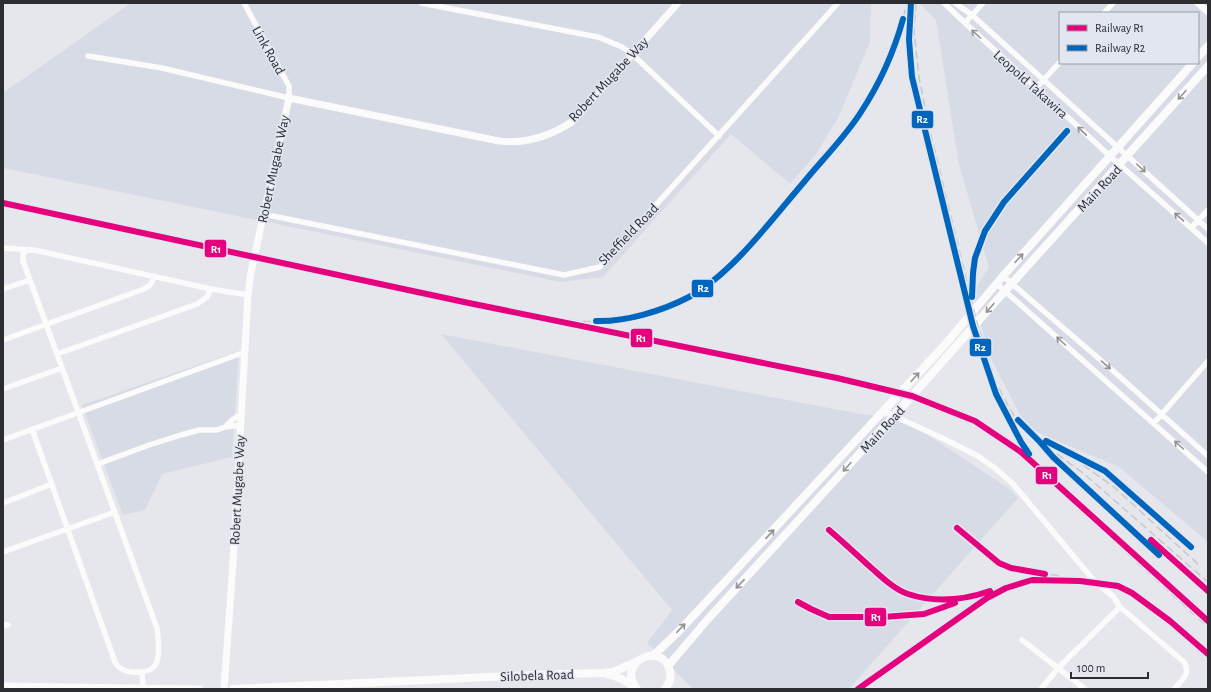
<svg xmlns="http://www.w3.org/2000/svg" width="1211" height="692" font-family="'Alegreya Sans',sans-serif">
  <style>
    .built { fill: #d7dbe5; fill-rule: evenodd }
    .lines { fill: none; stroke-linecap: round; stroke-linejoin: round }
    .minor { stroke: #fbfbfc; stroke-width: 5.5 }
    .tertiary { stroke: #fbfbfc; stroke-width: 7 }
    .secondary { stroke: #fbfbfc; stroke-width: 8 }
    .rail { stroke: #c8c8ca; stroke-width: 1.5; stroke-dasharray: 8 4; stroke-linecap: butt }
    .rail-1-casing { stroke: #e2e6f0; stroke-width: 9 }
    .rail-2-casing { stroke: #e2e6f0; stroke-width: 9 }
    .rail-1 { stroke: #e5007d; stroke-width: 6 }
    .rail-2 { stroke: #0065bd; stroke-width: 6 }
    .oneway { stroke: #949496 }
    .labels { text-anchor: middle; stroke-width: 3; stroke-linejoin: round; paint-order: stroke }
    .street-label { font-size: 14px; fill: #2c2d31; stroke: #e2e6f0 }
    .line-badge { stroke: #e2e6f0; stroke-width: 1.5 }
    .badge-label { font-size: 11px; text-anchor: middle; font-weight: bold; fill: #fff }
  </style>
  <rect width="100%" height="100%" fill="#e6e7ec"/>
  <path class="built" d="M131,3H871L870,42L838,118L816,154L790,184L731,134L603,277L560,282L3,168V93Z
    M919,3H1208V542L1119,467L1027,428L989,355L973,292L989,267L959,165L936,20ZM1060,13H1198V63H1060Z
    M441,334L861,414L904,419L1008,488L1018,498L849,689H693L647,643L672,610Z
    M239,351L232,457L162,474L145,510L123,515L82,405Z"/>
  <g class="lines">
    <path class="minor" d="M421,3L598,37L622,47L632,54L719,136
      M944,3L965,23L1036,88L1110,156L1208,243
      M955,3L972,15L1208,229
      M1104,13L1113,3
      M965,23L983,3
      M88,56L162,68L289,98V86L244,3
      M1036,88L1060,62
      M263,214L564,275L600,267L838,3
      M1191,228L1208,210
      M3,248L34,250L211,289L248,295
      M26,250L23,255V261L157,628C158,636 160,657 156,664C150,675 127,674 119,667C117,666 116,664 115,662L32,429
      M1003,276L1119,376L1208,456
      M996,283L1208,472
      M3,289L30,280
      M3,340L144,289L150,285L155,276
      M57,354L197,304L207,297L211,289
      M3,389L62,368
      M883,411L942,438L978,456L996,469L1013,484L1096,583L1113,596L1120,607L1184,662C1191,674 1182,680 1174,689
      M1154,423L1208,361
      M225,427L241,425
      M3,440L245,352
      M98,464L149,445L181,435L199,430H217L225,427L232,420L241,414
      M3,503L52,484
      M3,552L115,512
      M3,625H8
      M1022,640L1085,689
      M142,672L143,688
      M1041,689L1059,667L1120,607"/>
    <path class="tertiary" d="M1198,3L1208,12
      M3,686L199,689
      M224,689L233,563L248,295L251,272L289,98L499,141C526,144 551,136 573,121L678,3"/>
    <path class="secondary" d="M1198,57L1208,46
      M653,656L681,629L734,572L900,393L942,348L1003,276L1193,63
      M668,666L708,619L912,396L1004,292L1208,66
      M607,674C617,676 625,680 634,687
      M233,689L533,675L602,673L613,672L636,662
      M637,689C616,663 659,641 669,668C672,676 670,683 665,689"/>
    <path class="rail" d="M916,3L914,30L919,78L931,135L977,323L996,383L1010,409L1016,419L1040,442L1053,457L1159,555
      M972,290C972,242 996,211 1026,177C1040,161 1054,146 1067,131
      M547,318C570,320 596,324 619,320C643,316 667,308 688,297C727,277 763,229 792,196C823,159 858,123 880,80C892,55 900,30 907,3
      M1038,437L1105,471L1191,547
      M1057,454L1083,473L1208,582
      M1083,465L1114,487L1201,567
      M1050,478C1100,530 1154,578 1208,627
      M957,528L999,563L1011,568L1060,576
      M829,530L888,582L907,594L937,600L955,599L979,595L993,590
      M1157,546L1208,591
      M798,602L811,609L829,617H883L924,614L960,602
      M858,689L987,598L1006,588L1032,580L1080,581L1118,586L1132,593L1170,621L1208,654"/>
    <defs>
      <path id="rail-1" d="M3,203L464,302L837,378L912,396L975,421L1021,452L1208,621
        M957,528L999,563L1011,568L1045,574
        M829,530C842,541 855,553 868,565C880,575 893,589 908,594C935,603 964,600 990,591
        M1151,540L1208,591
        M798,602L811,609L829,617H883L924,614L955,603
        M858,689L987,598L1006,588L1032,580L1080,581L1118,586L1132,593L1170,621L1208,654"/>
      <path id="rail-2" d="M911,3L909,40L912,77L973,326L996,394L1021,442L1029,454
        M972,297L973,273L975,258L985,231L1004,202L1067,131
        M596,321C626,322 662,311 689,297C732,274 772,219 804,182C822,160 846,136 861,112C880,83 894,52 903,19
        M1018,420L1040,442L1053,457L1159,555
        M1046,441L1105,471L1191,547"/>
    </defs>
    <use href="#rail-1" class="rail-1-casing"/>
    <use href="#rail-2" class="rail-2-casing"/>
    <use href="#rail-1" class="rail-1"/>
    <use href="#rail-2" class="rail-2"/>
  </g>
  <defs><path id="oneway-shaft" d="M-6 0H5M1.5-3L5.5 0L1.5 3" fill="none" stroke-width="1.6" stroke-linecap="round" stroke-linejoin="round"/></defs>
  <g class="oneway">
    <use href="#oneway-shaft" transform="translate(976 34) rotate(-138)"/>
    <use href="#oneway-shaft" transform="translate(1182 95) rotate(132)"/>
    <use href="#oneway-shaft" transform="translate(1082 131) rotate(-137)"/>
    <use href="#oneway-shaft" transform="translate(1141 168) rotate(42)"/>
    <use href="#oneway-shaft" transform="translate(1179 217) rotate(-139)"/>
    <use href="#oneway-shaft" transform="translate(1019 258) rotate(-48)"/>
    <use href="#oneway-shaft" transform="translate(990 308) rotate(131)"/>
    <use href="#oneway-shaft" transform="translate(1061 341) rotate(-138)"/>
    <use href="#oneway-shaft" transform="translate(1106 365) rotate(41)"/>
    <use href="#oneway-shaft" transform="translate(915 377) rotate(-48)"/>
    <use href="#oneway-shaft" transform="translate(1179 445) rotate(-138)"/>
    <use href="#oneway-shaft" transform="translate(847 467) rotate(132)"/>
    <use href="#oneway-shaft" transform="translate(770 534) rotate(-47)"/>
    <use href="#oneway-shaft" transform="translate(740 584) rotate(133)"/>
    <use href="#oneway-shaft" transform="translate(681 628) rotate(-46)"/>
  </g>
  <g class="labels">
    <g class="street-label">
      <text transform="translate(269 50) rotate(61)" y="5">Link Road</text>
      <text transform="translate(608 79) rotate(-47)" y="5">Robert Mugabe Way</text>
      <text transform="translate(1031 84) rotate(42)" y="5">Leopold Takawira</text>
      <text transform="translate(273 169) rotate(-78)" y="5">Robert Mugabe Way</text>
      <text transform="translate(1099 188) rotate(-47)" y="5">Main Road</text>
      <text transform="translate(628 234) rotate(-46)" y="5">Sheffield Road</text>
      <text transform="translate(882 429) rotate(-47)" y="5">Main Road</text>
      <text transform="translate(237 490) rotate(-87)" y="5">Robert Mugabe Way</text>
      <text transform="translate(537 675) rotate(-2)" y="5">Silobela Road</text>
    </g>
  </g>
  <g class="line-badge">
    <rect x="911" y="110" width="23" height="19" rx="4" fill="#0065bd"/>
    <rect x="204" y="239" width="23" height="19" rx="4" fill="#e5007d"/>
    <rect x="691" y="279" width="23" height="19" rx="4" fill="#0065bd"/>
    <rect x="630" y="328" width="23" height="20" rx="4" fill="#e5007d"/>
    <rect x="969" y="338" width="23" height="19" rx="4" fill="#0065bd"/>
    <rect x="1035" y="466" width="23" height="19" rx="4" fill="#e5007d"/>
    <rect x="864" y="607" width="23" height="20" rx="4" fill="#e5007d"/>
  </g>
  <g class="badge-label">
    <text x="922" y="123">R2</text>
    <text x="216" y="253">R1</text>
    <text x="703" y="292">R2</text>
    <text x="641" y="342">R1</text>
    <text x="980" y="351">R2</text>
    <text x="1047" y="479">R1</text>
    <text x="876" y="621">R1</text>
  </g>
  <rect width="1211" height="692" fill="none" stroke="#2c2d31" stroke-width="8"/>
  <rect x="1059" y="12" width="140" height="52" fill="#e2e6f0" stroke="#999ca4"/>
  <rect x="1067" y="25" width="20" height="6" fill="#e5007d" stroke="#999ca4"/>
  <text x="1095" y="32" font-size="12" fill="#2c2d31">Railway R1</text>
  <rect x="1067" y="45" width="20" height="6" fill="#0065bd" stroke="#999ca4"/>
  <text x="1095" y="52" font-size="12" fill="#2c2d31">Railway R2</text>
  <path d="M1071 672v6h77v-6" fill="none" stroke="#2c2d31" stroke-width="2"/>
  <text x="1077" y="672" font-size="12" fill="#2c2d31" stroke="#e2e6f0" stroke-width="3" paint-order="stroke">100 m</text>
</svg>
